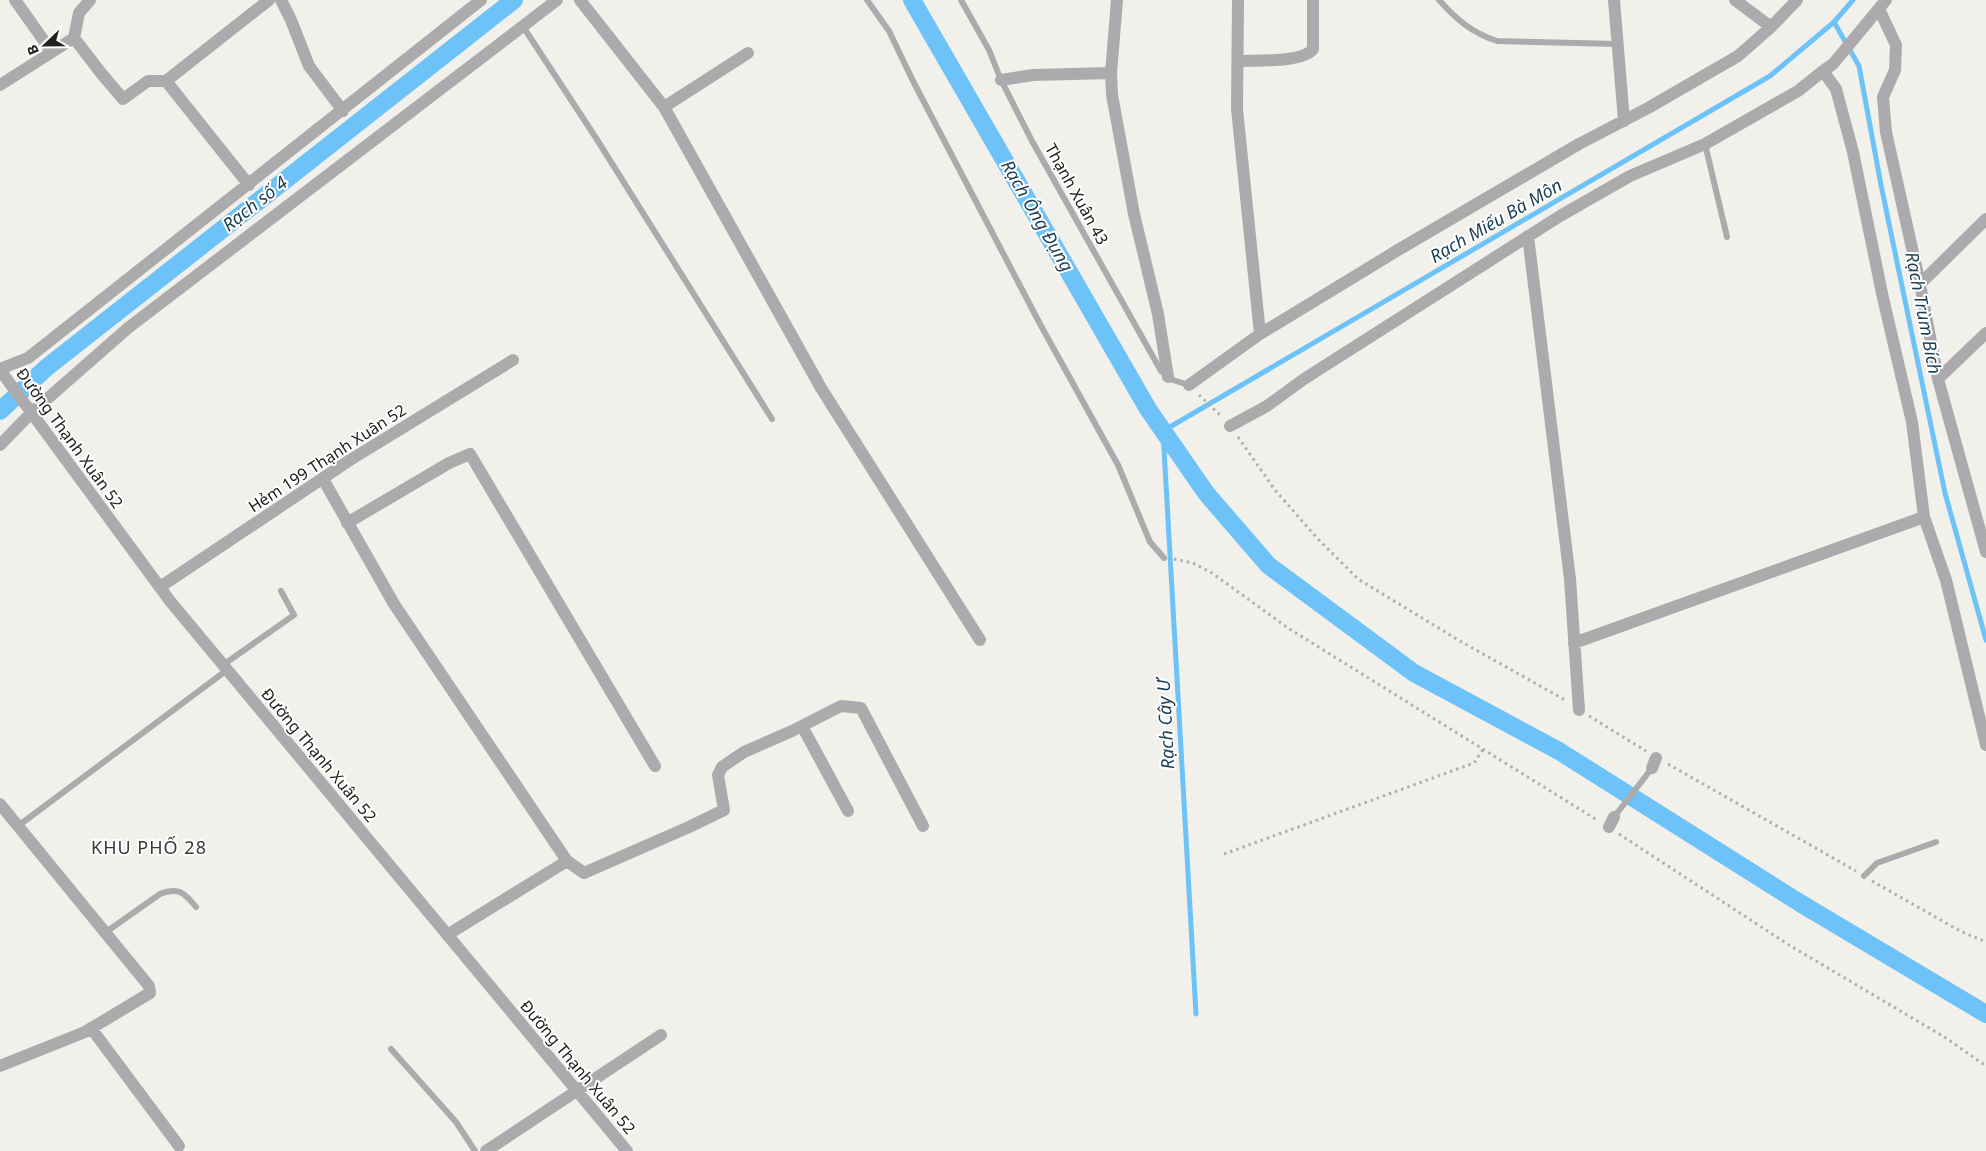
<svg xmlns="http://www.w3.org/2000/svg" width="1986" height="1151" font-family="'Noto Sans',sans-serif">
  <style>
    .lines { fill: none; stroke-linecap: round; stroke-linejoin: round }
    .stream { stroke: #6dc3f8; stroke-width: 5 }
    .canal { stroke: #6dc3f8; stroke-width: 18 }
    .path { stroke: #b1afab; stroke-width: 3; stroke-dasharray: 2.5 4; stroke-linecap: butt }
    .lane { stroke: #acaaac; stroke-width: 6 }
    .street { stroke: #acaaac; stroke-width: 12 }
    .labels { text-anchor: middle; stroke-width: 4; stroke-linejoin: round; paint-order: stroke }
    .street-label { font-size: 16px; fill: #21211f; stroke: #fff }
    .water-label { font-size: 18px; font-style: italic; fill: #1a3f55; stroke: #fff }
    .neighbourhood-label { font-size: 18px; letter-spacing: 1px; fill: #3a3835; stroke: #fff }
  </style>
  <rect width="100%" height="100%" fill="#f2f0eb"/>
  <g class="lines">
    <path class="stream" d="M1834,22L1859,66L1881,185L1945,493L1986,640
      M1196,1014L1163,431L1770,76L1834,22L1853,0"/>
    <path class="canal" d="M912,0L1148,409L1206,493L1268,565L1414,673L1559,751L1800,903L1986,1014
      M0,411L46,368L514,0"/>
    <path class="path" d="M1199,395L1222,417
      M1238,437L1275,490L1317,538L1358,579L1460,641L1565,700
      M1174,559L1193,563L1212,573L1288,628L1597,820
      M1589,716L1646,751
      M1668,764L1856,871
      M1619,834L1789,945L1946,1038L1986,1066
      M1224,854L1474,763L1484,748
      M1872,881L1960,931L1986,942"/>
    <path class="lane" d="M867,0L889,31L913,81L1040,324L1118,465L1150,542L1164,558
      M961,0L989,50L1001,80L1032,141L1161,371L1173,380L1189,385
      M1439,0C1456,19 1472,33 1497,41L1617,44
      M522,25L596,138L772,419
      M1705,144L1727,237
      M223,665L294,615L281,591
      M1614,817L1652,768
      M18,826L227,670
      M1864,876L1877,863L1936,842
      M106,932L160,894C178,887 184,892 196,907
      M391,1049L456,1122L475,1151"/>
    <path class="street" d="M15,0L52,52
      M281,0L291,20L309,66L343,111
      M580,0L664,107L748,53
      M1238,0L1237,109L1260,334
      M1614,0L1624,121
      M1735,0L1771,27
      M1879,9L1896,45L1895,70L1883,97L1886,132L1920,284L1938,379L1986,552
      M74,38L101,73L123,99L148,81H166
      M1238,61C1255,60 1303,63 1313,49V0
      M1823,71L1833,64L1886,0
      M1111,73L1117,0
      M1001,80L1033,75L1111,73L1112,95L1134,214L1158,314L1168,377
      M0,85L74,38L79,13L90,0
      M664,107L821,388L980,640
      M249,185L166,81L269,0
      M1528,236L1570,579L1579,710
      M1920,284L1986,219
      M0,369L28,358L481,0
      M0,370L170,601L627,1151
      M1938,379L1986,333
      M1189,385L1260,334L1398,250L1579,144L1648,108L1738,56L1771,27L1797,0
      M1230,426L1267,406L1304,379L1560,216L1630,176L1705,144L1798,91L1823,71L1836,89L1853,152L1883,298L1912,422L1924,517L1946,580L1986,745
      M0,445L31,413L128,328L557,0
      M323,479L394,604L567,861L447,935
      M347,523L449,463L470,454L655,766
      M160,587L350,460L513,360
      M1574,643L1924,517
      M802,726L848,811
      M1652,768L1656,758
      M0,804L149,986L150,993L85,1032L0,1066
      M1609,827L1614,817
      M567,861L584,873L689,827L724,810L718,775L722,767L744,752L792,731L841,706L861,708L923,826
      M91,1028L179,1146
      M486,1151L661,1035"/>
  </g>
  <g class="labels">
    <g class="street-label">
      <text transform="translate(1077 194) rotate(61)" y="6">Thạnh Xuân 43</text>
      <text transform="translate(70 438) rotate(54)" y="6">Đường Thạnh Xuân 52</text>
      <text transform="translate(327 458) rotate(-33)" y="6">Hẻm 199 Thạnh Xuân 52</text>
      <text transform="translate(319 755) rotate(50)" y="6">Đường Thạnh Xuân 52</text>
      <text transform="translate(578 1067) rotate(50)" y="6">Đường Thạnh Xuân 52</text>
    </g>
    <g class="water-label">
      <text transform="translate(255 204) rotate(-38)" y="6">Rạch số 4</text>
      <text transform="translate(1037 216) rotate(60)" y="6">Rạch Ông Đụng</text>
      <text transform="translate(1496 221) rotate(-30)" y="6">Rạch Miếu Bà Môn</text>
      <text transform="translate(1923 313) rotate(79)" y="6">Rạch Trùm Bích</text>
      <text transform="translate(1166 724) rotate(-93)" y="6">Rạch Cây Ư</text>
    </g>
    <g class="neighbourhood-label">
      <text x="149" y="854">KHU PHỐ 28</text>
    </g>
  </g>
  <g transform="translate(45 45) rotate(248)" stroke="#ffffff" stroke-width="4" paint-order="stroke">
  <path d="M0-4L9 19L0 12L-9 19Z" fill="#21211f"/>
  <text y="-8" font-size="14" font-weight="bold" text-anchor="middle" fill="#21211f">B</text>
  </g>
</svg>
